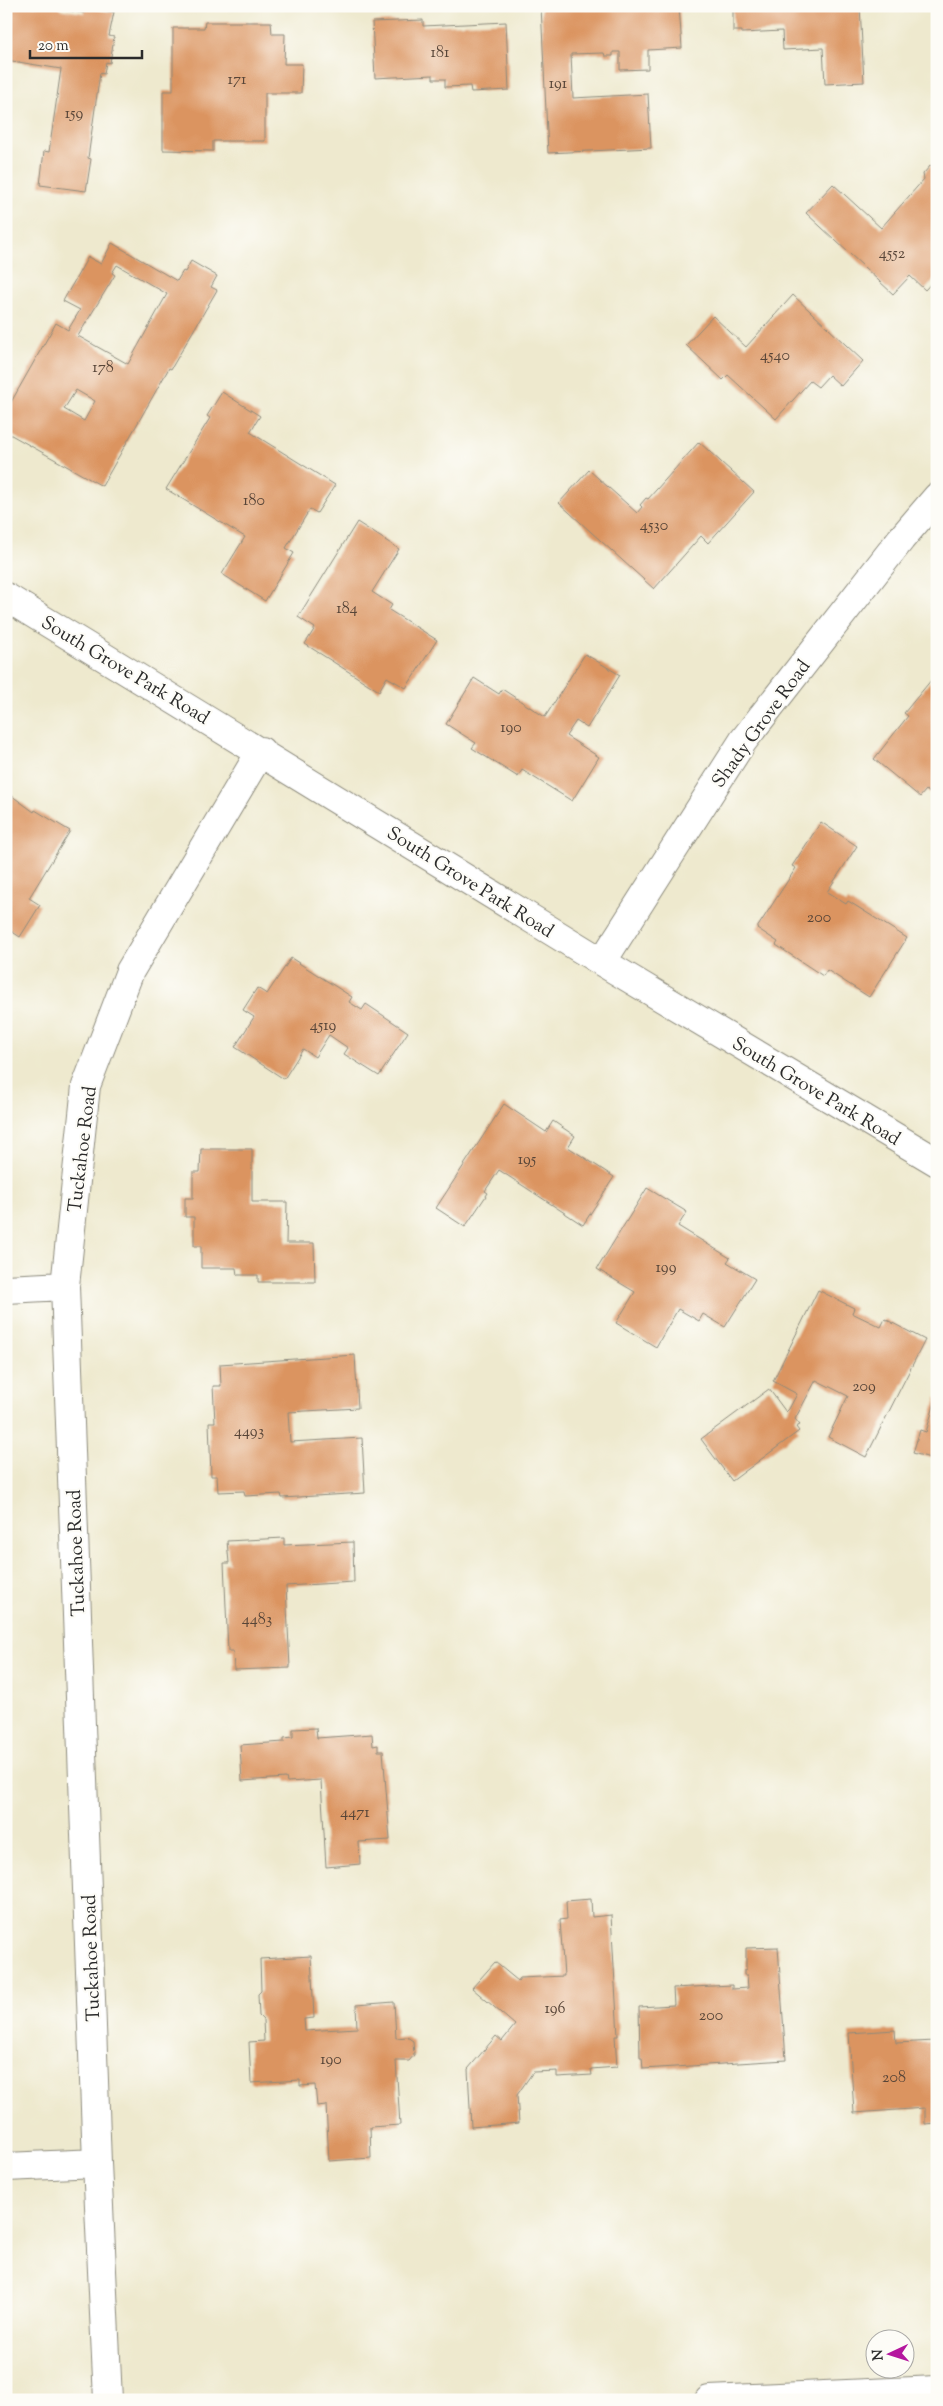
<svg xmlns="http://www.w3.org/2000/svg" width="943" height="2406" font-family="'Sorts Mill Goudy',serif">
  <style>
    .building { fill: #db9461; fill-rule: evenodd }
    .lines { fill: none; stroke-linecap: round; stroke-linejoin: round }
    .minor-casing { stroke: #8c8a7c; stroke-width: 30 }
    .minor { stroke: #fff; stroke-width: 28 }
    .labels { text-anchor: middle; stroke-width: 4.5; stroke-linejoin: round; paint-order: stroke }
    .number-label { font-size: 16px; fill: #574538 }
    .street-label { font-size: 19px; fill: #2b2b2b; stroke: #fdfcf7 }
  </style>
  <rect width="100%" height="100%" fill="#fdfcf7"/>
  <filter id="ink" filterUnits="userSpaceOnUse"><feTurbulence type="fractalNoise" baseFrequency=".02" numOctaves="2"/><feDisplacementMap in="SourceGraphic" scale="10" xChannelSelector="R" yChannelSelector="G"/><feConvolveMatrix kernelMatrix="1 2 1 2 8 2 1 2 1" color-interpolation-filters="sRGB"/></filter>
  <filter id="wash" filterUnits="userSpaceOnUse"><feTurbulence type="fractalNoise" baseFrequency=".0096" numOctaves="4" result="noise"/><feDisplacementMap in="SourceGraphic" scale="20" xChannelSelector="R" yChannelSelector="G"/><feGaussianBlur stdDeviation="1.12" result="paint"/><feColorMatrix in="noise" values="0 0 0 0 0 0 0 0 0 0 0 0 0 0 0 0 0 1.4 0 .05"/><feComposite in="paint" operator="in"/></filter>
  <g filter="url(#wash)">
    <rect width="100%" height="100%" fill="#eee9ce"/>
    <g id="blocks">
      <path class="building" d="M6,6H59V9L84,13L85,8L114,12L109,36L114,37L110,63L106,62L104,74L100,73L88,158L91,159L86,191L40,185L44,151L49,152L61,69L6,60Z
        M541,6H679L682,48L648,50V69L620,70V52H613V56H605L604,53L571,54L573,98L648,94L651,148L548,153Z
        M733,6H860L864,82L825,84L823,48L783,50L782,31L742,33V31H733Z
        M423,20V26L506,22L509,90L471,92L470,86L445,87V79H433V75L375,78L372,22Z
        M205,22H271L272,34H285L284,64H302L301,93H265V141H213V151L163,150V91H173V28H204Z
        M931,165H937V277L925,290L910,276L893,294L806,213L833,184L881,228L924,179L923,174Z
        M112,243L177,281L183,271L185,272L191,261L217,276L211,287L217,290L171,369L169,368L102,486L6,432V411L56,323L68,330L80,310L63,301L88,257L101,264ZM117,265L167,294L128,364L78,336L115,275L112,273ZM76,390L95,401L84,421L64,409Z
        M793,295L863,361L841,386L829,375L818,387L810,381L776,419L728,375L723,380L686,345L713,316L746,347Z
        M222,392L260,416L250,432L335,485L317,513L310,509L286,548L294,553L265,601L222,574L245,537L166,489L210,418L207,416Z
        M699,442L754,492L708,543L701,536L654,589L559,503L589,470L637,513L642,507L640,505L646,498L648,499Z
        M357,522L399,549L372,592L392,605L389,610L437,640L406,688L387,677L379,691L305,644L315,628L298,617Z
        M585,654L620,675L587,728L576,721L566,736L599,757L572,801L522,770L518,777L472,748L476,743L446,724L474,678L499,694L502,689L545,717Z
        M937,673V798L926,790L920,797L874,759L908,716L904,713Z
        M8,793L34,812L35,810L70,831L29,898L40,905L20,937L8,929L6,932V797Z
        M821,822L857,846L827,892L846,904L848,901L907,938L869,997L827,970L823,976L776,945L778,942L757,928L796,868L792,866Z
        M291,958L352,997L349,1002L362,1010L366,1004L408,1032L379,1076L344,1054L348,1048L329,1035L315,1057L303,1049L284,1079L235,1047L254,1017L243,1010L257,988L267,994Z
        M504,1104L546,1132L553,1121L575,1136L568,1147L614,1177L583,1225L499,1170L485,1191L488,1193L465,1227L436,1208Z
        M201,1149H252V1202H287L286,1243H314L315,1282H258V1275H237L236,1268H201V1246H194V1217H185V1198H193V1172H200Z
        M647,1188L687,1212L678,1226L730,1258L727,1262L755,1279L725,1327L703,1314L699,1321L678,1309L656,1347L616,1323L635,1292L597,1269Z
        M818,1290L854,1308L852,1313L881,1327L885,1319L925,1340L866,1457L828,1437L848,1396L816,1380L795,1419L800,1425L796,1427L799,1431L732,1481L701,1439L769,1389L786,1412L789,1409L797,1394L773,1381Z
        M355,1355L358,1408L288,1412L290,1442L362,1438L365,1493L282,1498L281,1494L245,1496L244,1491L218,1492L217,1476H211L209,1422H215L213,1386H221L220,1364Z
        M937,1396V1460L913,1453L920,1430L926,1432Z
        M284,1538V1545L353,1542L354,1582L286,1586L290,1668L234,1670L233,1651H228L224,1563H229L227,1541Z
        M316,1728L317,1738L372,1734L373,1746L378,1745V1751H383L390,1840L359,1842L360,1864L326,1867L321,1780L287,1782L286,1778L242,1781L240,1745L284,1742V1738L293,1737V1729Z
        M591,1899L592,1917L611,1915L618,2036H615L617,2067L591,2069L592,2075L557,2077V2071L533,2072L517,2095L519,2123L471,2127L468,2069L496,2036L502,2041L515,2025L472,1988L495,1962L518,1981L520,1978L564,1976L560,1920L567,1919L566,1901Z
        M778,1947L786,2060L643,2069L642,2058H640L639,2007L674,2005L673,1988L732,1985V1989L748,1988L747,1975H744V1970L746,1969V1948Z
        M311,1956L314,2018L304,2019L305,2031L357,2028L356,2005L394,2002L396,2038L407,2037L413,2041L414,2055L409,2061H396L400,2125L370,2127L371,2158L329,2161L326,2105L317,2106L315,2085L300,2086V2080L251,2083L249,2042L264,2041L263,2020L259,2016L258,1994L261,1991L260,1959Z
        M895,2030L896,2043L935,2041L937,2044V2123L925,2124V2108L854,2113L849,2033Z"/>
    </g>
  </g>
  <g filter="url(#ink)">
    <use href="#blocks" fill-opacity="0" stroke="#8c8a7c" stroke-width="1"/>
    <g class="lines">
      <defs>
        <path id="minor" d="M6,597L602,962L937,1162
          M602,962L743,741L901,539L937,497
          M6,1289L65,1286
          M6,2167L97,2163
          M108,2400L97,2163L65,1286L86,1086L130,971L261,751
          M709,2400L937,2390"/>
      </defs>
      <use href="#minor" class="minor-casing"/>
      <use href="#minor" class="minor"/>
    </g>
  </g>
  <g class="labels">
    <g class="number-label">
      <text x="440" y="57">181</text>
      <text x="237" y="84">171</text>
      <text x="558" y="88">191</text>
      <text x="74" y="118">159</text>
      <text x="892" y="258">4552</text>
      <text x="775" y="360">4540</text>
      <text x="103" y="372">178</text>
      <text x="254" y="505">180</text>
      <text x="654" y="530">4530</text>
      <text x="347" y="613">184</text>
      <text x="511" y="732">190</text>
      <text x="819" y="922">200</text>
      <text x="323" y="1030">4519</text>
      <text x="527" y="1164">195</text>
      <text x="666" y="1272">199</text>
      <text x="864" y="1391">209</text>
      <text x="249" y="1436">4493</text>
      <text x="257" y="1624">4483</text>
      <text x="355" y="1817">4471</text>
      <text x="555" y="2013">196</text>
      <text x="711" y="2020">200</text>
      <text x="331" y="2064">190</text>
      <text x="894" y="2082">208</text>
    </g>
    <g class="street-label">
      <text transform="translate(126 669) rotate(31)" y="7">South Grove Park Road</text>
      <text transform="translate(760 723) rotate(-54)" y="7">Shady Grove Road</text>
      <text transform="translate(471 881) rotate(32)" y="7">South Grove Park Road</text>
      <text transform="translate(817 1090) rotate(31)" y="7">South Grove Park Road</text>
      <text transform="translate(81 1149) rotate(-83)" y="7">Tuckahoe Road</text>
      <text transform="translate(75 1553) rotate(-92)" y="7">Tuckahoe Road</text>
      <text transform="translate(90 1958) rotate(-92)" y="7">Tuckahoe Road</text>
    </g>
  </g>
  <rect width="943" height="2406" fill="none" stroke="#fdfcf7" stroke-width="25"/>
  <g transform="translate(890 2354) rotate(266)"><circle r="24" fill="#fdfcf7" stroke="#a9a8a5"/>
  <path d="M0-4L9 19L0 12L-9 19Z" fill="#b5179e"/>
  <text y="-8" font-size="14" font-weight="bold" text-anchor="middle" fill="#2b2b2b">N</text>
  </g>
  <path d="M30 50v8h112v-8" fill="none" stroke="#2b2b2b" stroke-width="2.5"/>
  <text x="38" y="50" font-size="15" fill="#2b2b2b" stroke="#fdfcf7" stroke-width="4" paint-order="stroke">20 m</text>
</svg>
